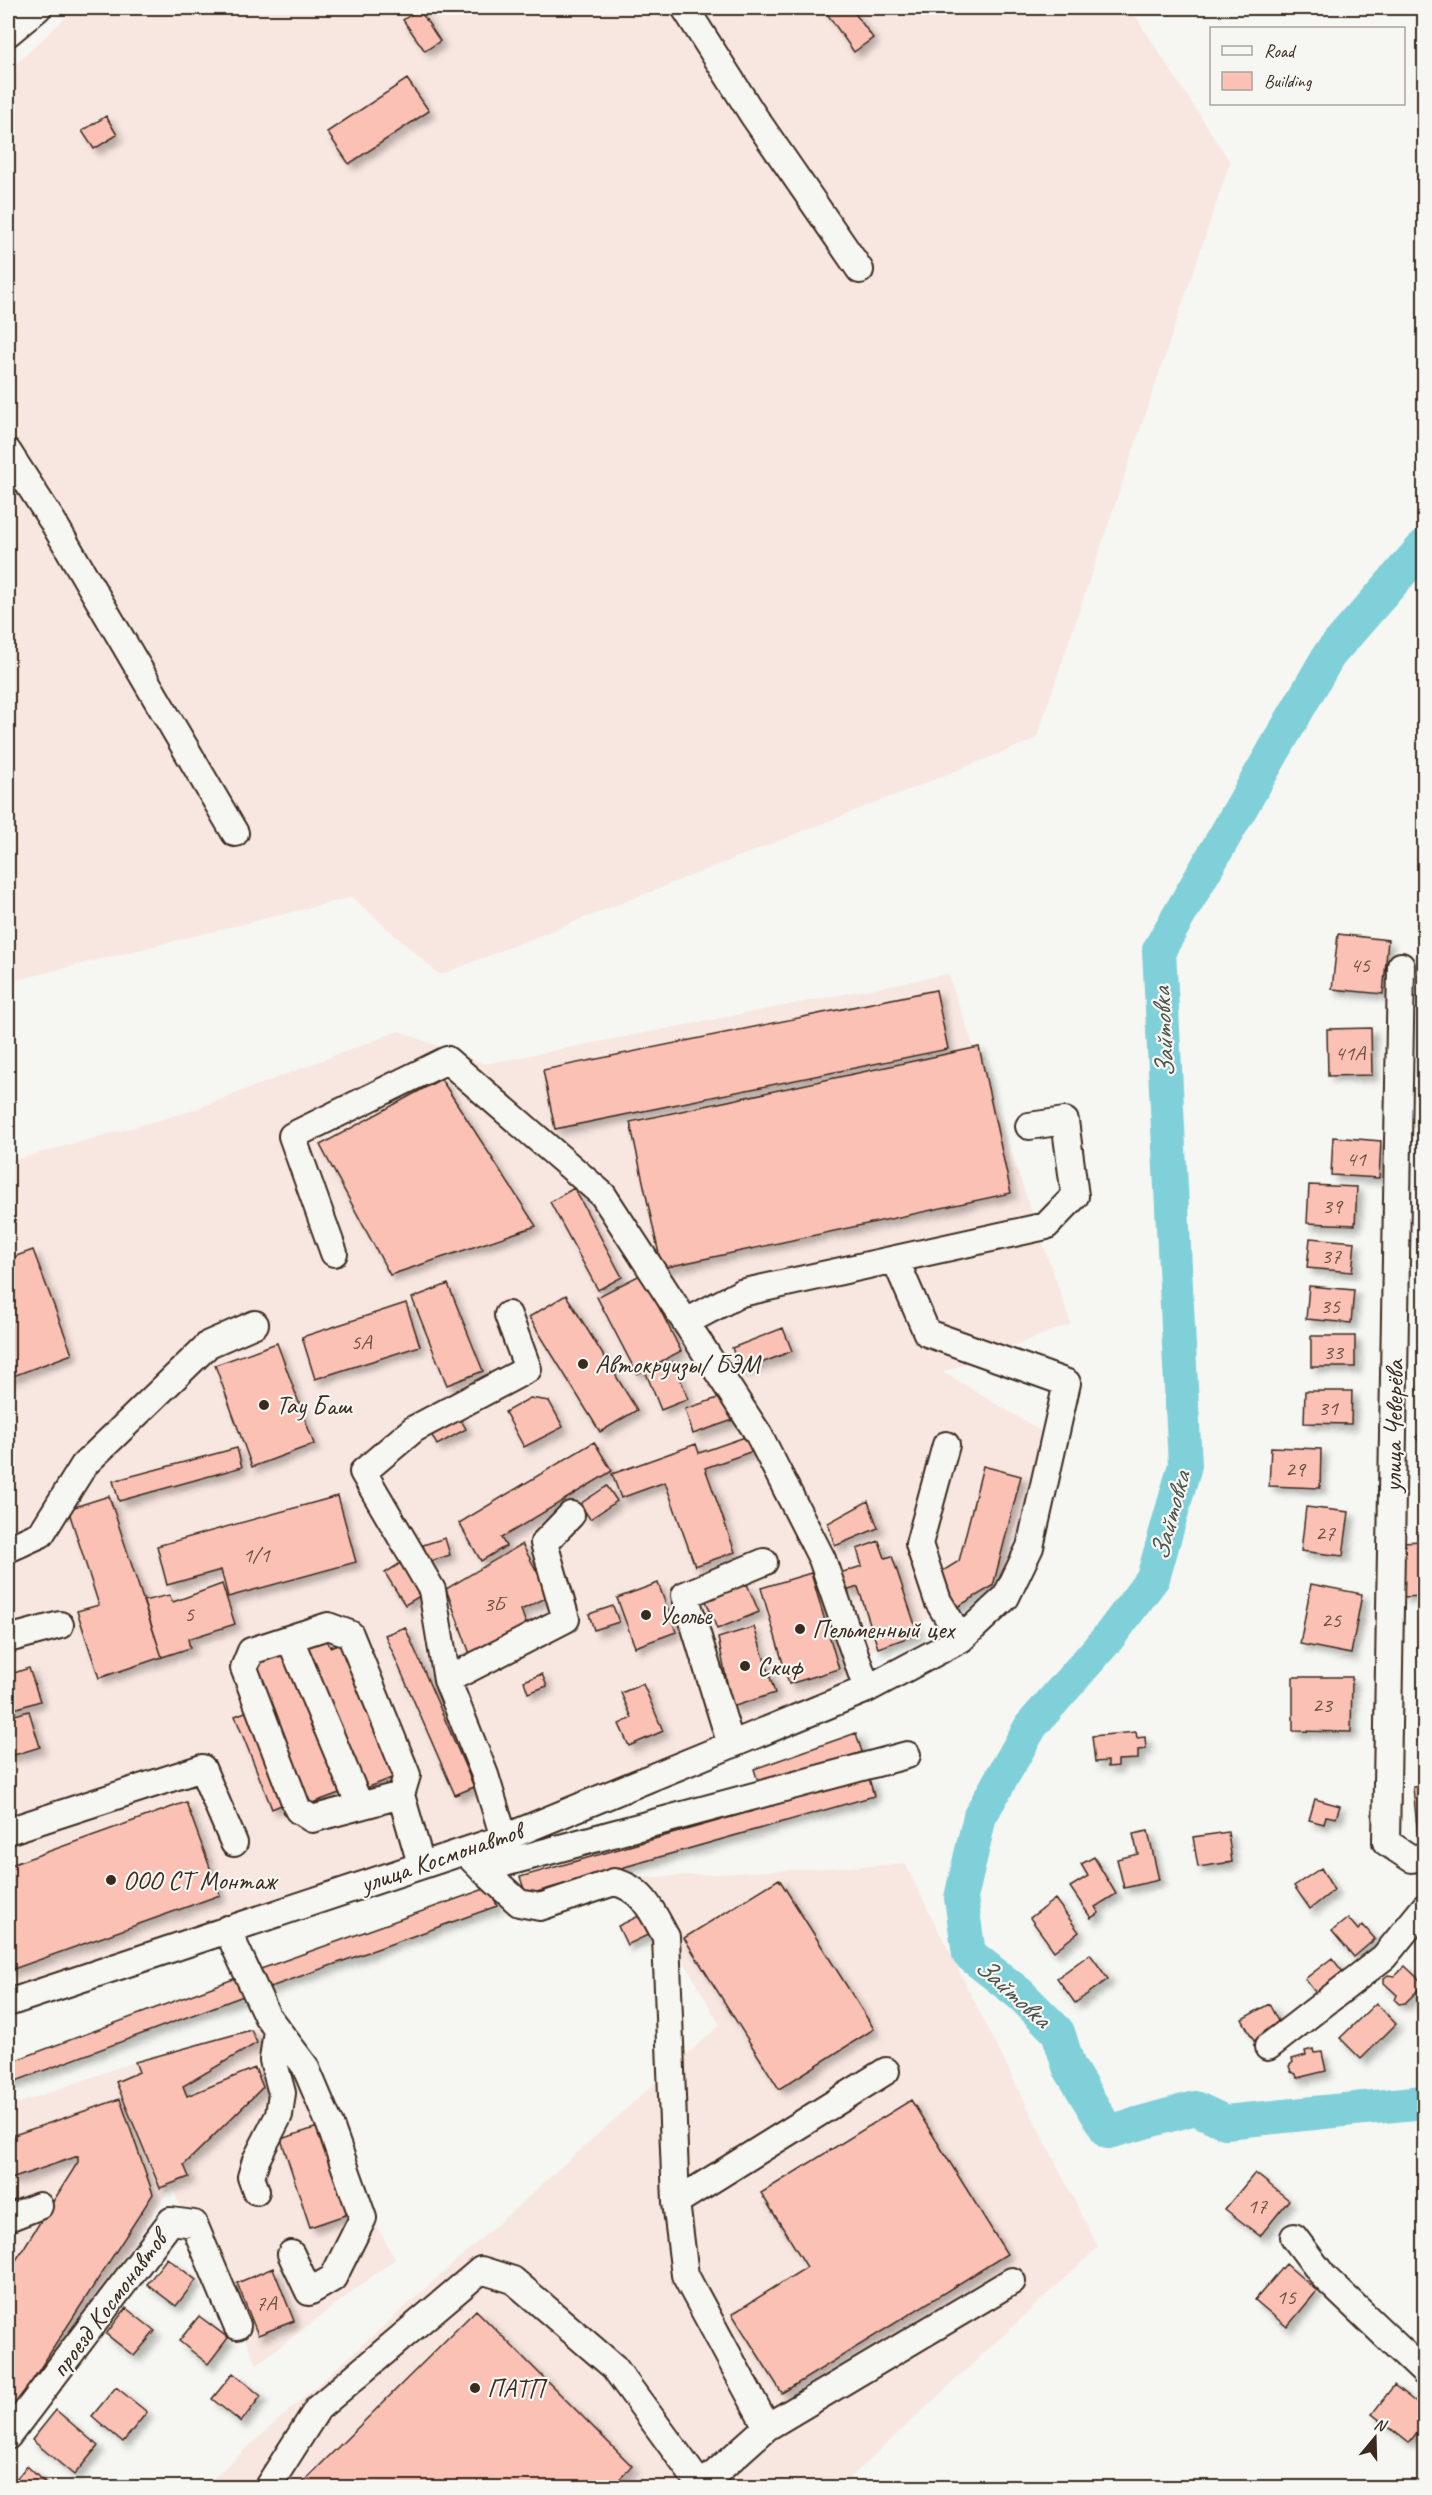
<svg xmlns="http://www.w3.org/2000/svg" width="1432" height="2495" font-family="Caveat,sans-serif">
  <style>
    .built { fill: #f8e6e0 }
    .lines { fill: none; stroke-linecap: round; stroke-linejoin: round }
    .river { stroke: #80d0d9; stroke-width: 34 }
    .building { fill: #fbc1b5; stroke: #3b2a1e; stroke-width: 1.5; filter: url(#shadow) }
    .minor-casing { stroke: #3b2a1e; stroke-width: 30 }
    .minor { stroke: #f6f6f2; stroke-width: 26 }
    .poi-dot { fill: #3b2a1e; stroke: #f6f6f2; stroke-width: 2 }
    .labels { text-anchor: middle; stroke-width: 4.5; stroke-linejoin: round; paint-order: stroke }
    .number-label { font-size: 22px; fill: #6b5044 }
    .poi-label { font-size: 26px; fill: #3b2a1e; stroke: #f6f6f2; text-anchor: start }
    .street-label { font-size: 26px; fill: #3b2a1e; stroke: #f6f6f2 }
    .water-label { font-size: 27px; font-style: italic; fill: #4c544d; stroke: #f6f6f2 }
  </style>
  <defs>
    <filter id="shadow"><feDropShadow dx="5.5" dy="5.5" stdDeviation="3" flood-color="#0004"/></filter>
  </defs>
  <rect width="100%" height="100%" fill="#f6f6f2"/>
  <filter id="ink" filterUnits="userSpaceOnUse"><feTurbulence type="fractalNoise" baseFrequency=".0167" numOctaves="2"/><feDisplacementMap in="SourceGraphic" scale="12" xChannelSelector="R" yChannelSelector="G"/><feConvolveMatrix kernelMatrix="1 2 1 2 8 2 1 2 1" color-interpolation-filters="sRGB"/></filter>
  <g filter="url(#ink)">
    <path class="built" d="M76,8H1130L1230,162L1036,739L440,975L352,897L8,982V72Z
      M948,974L1071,1324L943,1372L1051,1437L1003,1575L868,1653L881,1685L473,1836L8,1994V1162L188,1112L399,1031L485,1064Z
      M905,1864L1098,2247L840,2487L206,2488L208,2483L720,2025L637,1878Z
      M265,2025L395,2259L257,2364L171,2186L8,2442V2107L135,2062Z"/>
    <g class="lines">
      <path class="river" d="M1424,546L1329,655L1159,950L1185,1465L1153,1578L1108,1638L1031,1726L980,1816L961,1898L969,1954L1020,1994L1058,2032L1069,2067L1108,2132L1195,2108L1225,2122L1424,2102"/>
    </g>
    <path class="building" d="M823,8H851L873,38L854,52Z
      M419,9L440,41L425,51L403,20Z
      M407,79L429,111L349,164L327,132Z
      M106,116L117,135L94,149L82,131Z
      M1338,934L1388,940L1383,994L1332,989Z
      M936,990L948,1049L555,1129L543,1070Z
      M1371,1028L1372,1075L1328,1076L1327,1029Z
      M979,1047L1011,1193L662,1268L630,1122Z
      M441,1079L536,1226L390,1275L320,1145Z
      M1333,1137L1381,1141L1379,1178L1331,1175Z
      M1309,1185L1357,1187L1355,1225L1307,1223Z
      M574,1188L622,1277L598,1290L550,1202Z
      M1310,1238L1355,1242L1352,1272L1307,1268Z
      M33,1250L72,1354L8,1378V1259Z
      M642,1274L681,1351L637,1374L597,1297Z
      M448,1284L483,1371L447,1385L412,1298Z
      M1309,1286L1354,1290L1351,1323L1306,1319Z
      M566,1295L637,1410L600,1432L529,1317Z
      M406,1303L420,1346L315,1379L302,1337Z
      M783,1328L792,1351L741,1371L732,1348Z
      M1311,1336H1355V1367H1311Z
      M277,1343L314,1444L252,1467L215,1365Z
      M674,1362L688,1399L661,1410L646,1373Z
      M1305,1391H1352L1351,1424L1304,1423Z
      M724,1396L733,1420L693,1434L685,1409Z
      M530,1398L549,1401L563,1427L524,1447L505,1412Z
      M458,1415L466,1429L437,1445L429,1430Z
      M1424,1431V1450L1416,1437Z
      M748,1436L753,1451L705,1468L735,1552L695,1566L665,1482L621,1498L612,1474L696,1444L699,1453Z
      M594,1442L612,1471L501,1538L506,1546L481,1561L459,1523Z
      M1271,1447L1321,1449L1320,1488L1269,1486Z
      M237,1448L242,1467L119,1501L113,1481Z
      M983,1466L1021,1476L993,1586L947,1613L936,1575L959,1561Z
      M607,1486L617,1501L590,1519L580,1504Z
      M109,1496L162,1657L99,1678L77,1611L99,1605L68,1509Z
      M338,1496L356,1562L228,1597L221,1570L167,1585L157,1546Z
      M868,1501L878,1528L835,1546L828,1523Z
      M1306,1507L1349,1512L1343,1556L1301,1551Z
      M445,1538L450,1555L428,1562L423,1545Z
      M879,1541L885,1558L892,1556L918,1634L878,1648L858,1587L846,1591L840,1573L862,1566L857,1549Z
      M1424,1541V1596L1403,1597L1401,1542Z
      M522,1544L550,1596L521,1610L529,1632L473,1662L446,1589Z
      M402,1562L423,1594L405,1605L385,1573Z
      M811,1573L839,1669L789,1684L761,1588Z
      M658,1583L676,1632L635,1647L617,1598Z
      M222,1584L235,1624L188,1639L190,1648L162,1657L143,1601L169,1595L173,1602Z
      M747,1584L759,1612L717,1629L706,1601Z
      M1311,1584L1362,1594L1351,1654L1300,1644Z
      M613,1606L619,1622L594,1630L589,1614Z
      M405,1627L474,1787L455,1795L385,1635Z
      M754,1627L775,1693L732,1707L718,1638Z
      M325,1636L330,1647L346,1641L399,1775L364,1789L307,1643Z
      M287,1648L342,1792L307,1805L252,1661Z
      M29,1668L40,1701L8,1711V1675Z
      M542,1674L547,1686L528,1693L524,1681Z
      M1293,1677H1352L1351,1732L1293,1731Z
      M643,1684L663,1731L629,1746L619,1724L632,1718L621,1693Z
      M253,1709L290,1801L272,1809L235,1716Z
      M29,1711L40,1747L8,1757V1717Z
      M1136,1732L1137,1738L1145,1737L1146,1749L1138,1750V1759L1118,1760V1766L1108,1767V1761L1095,1762L1092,1736Z
      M856,1733L862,1752L760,1788L754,1769Z
      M869,1778L874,1796L526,1895L520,1877Z
      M1424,1786V1837H1418L1413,1787Z
      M1315,1799L1340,1806L1336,1818L1326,1816L1324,1824L1309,1820Z
      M186,1802L220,1895L8,1971V1866Z
      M1148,1831L1159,1880L1124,1888L1117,1859L1138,1854L1133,1834Z
      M1228,1832L1232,1862L1198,1867L1193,1837Z
      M1094,1857L1116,1894L1095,1907L1099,1913L1091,1918L1070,1887L1088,1876L1081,1864Z
      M1321,1868L1334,1890L1310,1909L1294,1886Z
      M779,1879L874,2029L779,2089L684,1938Z
      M490,1887L497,1906L265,1989L258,1970Z
      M1055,1899L1079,1932L1054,1951L1030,1918Z
      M643,1914L652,1933L627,1945L618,1926Z
      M1348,1918L1358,1930L1363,1925L1375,1939L1354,1957L1332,1931Z
      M1090,1954L1108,1979L1075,2003L1057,1978Z
      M1332,1958L1346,1976L1319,1997L1305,1979Z
      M1405,1966L1424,1984L1405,2003L1399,2004L1395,2000L1397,1995L1384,1983V1978L1388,1975L1394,1976Z
      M239,1977L246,1995L8,2084V2063Z
      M1376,2003L1396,2024L1361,2059L1340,2038Z
      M1269,2004L1281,2027L1254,2041L1242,2019Z
      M251,2030L257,2043L183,2086L187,2096L255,2068L263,2087L184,2165L189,2177L160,2188L116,2082L139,2072L135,2062Z
      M1313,2049L1314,2053L1322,2052L1326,2071L1297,2078L1296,2074L1291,2072L1289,2066L1293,2062L1292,2059L1306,2055L1305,2051Z
      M120,2099L153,2194L8,2418V2273L78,2162V2156L8,2180V2137Z
      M911,2100L1007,2254L782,2393L732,2314L807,2267L761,2193Z
      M321,2126L351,2213L310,2227L281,2139Z
      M1255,2173L1289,2200L1260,2236L1225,2209Z
      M167,2258L196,2280L176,2306L147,2284Z
      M1286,2264L1317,2291L1287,2327L1255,2300Z
      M273,2268L294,2321L258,2335L237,2283Z
      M126,2308L155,2331L134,2356L106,2334Z
      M476,2310L632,2466L611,2488H297Z
      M199,2316L228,2338L208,2364L179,2341Z
      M233,2373L261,2396L241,2422L212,2399Z
      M1394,2385L1424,2409V2423L1409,2443L1372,2414Z
      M116,2387L147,2412L123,2442L92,2416Z
      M56,2410L98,2446L74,2475L32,2440Z
      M27,2466L50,2488H8Z"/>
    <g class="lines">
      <defs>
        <path id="minor" d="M685,8L753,115L860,270
          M8,33L38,8
          M8,452L53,522L235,833
          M1401,966L1386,1842L1412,1859L1424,1856
          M334,1253L292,1136L447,1060L603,1195L759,1435L822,1559L867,1689
          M686,1322L741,1293L1046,1226L1075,1196L1065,1121L1029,1126
          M946,1445L919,1544L938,1601L961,1639
          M8,1549L41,1534L84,1465L209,1344L255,1324
          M8,1639L60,1625
          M290,1639L360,1806
          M447,1680L432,1590L363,1472L414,1429L528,1369L508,1315
          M731,1745L685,1595L764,1562
          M401,1795L312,1819L298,1810L244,1668L251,1651L328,1626L350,1634L407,1775L401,1795L421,1864
          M8,1831L202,1768L234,1843
          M504,1838L485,1775L447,1680L566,1619L544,1543L571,1515
          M472,1859L482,1869L907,1755
          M482,1869L519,1903L540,1907L614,1882C643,1888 653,1913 666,1937L676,2202
          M227,1929L267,2016L305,2066L330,2125L363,2218L333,2278L309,2292L291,2254
          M8,2003L504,1838L867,1689L961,1639L1006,1597L1030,1547L1067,1383L927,1333L895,1259
          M1268,2047L1384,1957L1424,1908
          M256,2191L251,2177L256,2160L279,2115L282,2093L273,2060L277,2030
          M8,2218L39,2206
          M1294,2237L1324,2277L1424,2372
          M767,2427L685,2275L676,2202L886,2071
          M8,2436L171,2221L194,2224L237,2326
          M701,2486L767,2427L1012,2281
          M267,2488L318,2408L481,2270L513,2280L614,2367L701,2486L699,2488"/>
      </defs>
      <use href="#minor" class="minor-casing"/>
      <use href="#minor" class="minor"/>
    </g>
  </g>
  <g class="poi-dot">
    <circle cx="583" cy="1364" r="6"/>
    <circle cx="264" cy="1405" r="6"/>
    <circle cx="646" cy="1615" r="6"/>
    <circle cx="800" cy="1629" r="6"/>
    <circle cx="745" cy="1666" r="6"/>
    <circle cx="111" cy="1880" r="6"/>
    <circle cx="475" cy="2388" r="6"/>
  </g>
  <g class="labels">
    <g class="number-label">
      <text x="1360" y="972">45</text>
      <text x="1350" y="1060">41А</text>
      <text x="1356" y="1166">41</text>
      <text x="1332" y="1213">39</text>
      <text x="1331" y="1263">37</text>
      <text x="1330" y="1313">35</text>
      <text x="361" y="1349">5А</text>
      <text x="1333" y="1359">33</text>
      <text x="1328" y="1415">31</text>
      <text x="1295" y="1476">29</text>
      <text x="1325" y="1540">27</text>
      <text x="256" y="1562">1/1</text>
      <text x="494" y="1611">3Б</text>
      <text x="189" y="1621">5</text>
      <text x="1331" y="1627">25</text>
      <text x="1322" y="1712">23</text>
      <text x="1257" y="2213">17</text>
      <text x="1286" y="2304">15</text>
      <text x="266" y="2310">7А</text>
    </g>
    <g class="poi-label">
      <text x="595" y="1373">Автокруизы/ БЭМ</text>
      <text x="276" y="1414">Тау Баш</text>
      <text x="658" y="1624">Усолье</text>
      <text x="812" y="1638">Пельменный цех</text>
      <text x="757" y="1675">Скиф</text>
      <text x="123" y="1889">ООО СТ Монтаж</text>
      <text x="487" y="2397">ПАТП</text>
    </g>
    <g class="street-label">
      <text transform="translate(1393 1426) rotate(-89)" y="9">улица Чеверёва</text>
      <text transform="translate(441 1857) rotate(-19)" y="9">улица Космонавтов</text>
      <text transform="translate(108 2304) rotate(-53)" y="9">проезд Космонавтов</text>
    </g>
    <g class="water-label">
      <text transform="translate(1163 1033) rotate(-93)" y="9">Зайтовка</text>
      <text transform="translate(1170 1516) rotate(-75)" y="9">Зайтовка</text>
      <text transform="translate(1013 1992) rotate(42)" y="9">Зайтовка</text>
    </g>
  </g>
  <rect width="1432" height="2495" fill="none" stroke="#f6f6f2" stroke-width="30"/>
  <rect x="15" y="15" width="1402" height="2465" fill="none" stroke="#3b2a1e" stroke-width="2" filter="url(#ink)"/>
  <rect x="1210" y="27" width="195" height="78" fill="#f6f6f2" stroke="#aba49d" stroke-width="1.5"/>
  <rect x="1222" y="46" width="30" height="9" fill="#f6f6f2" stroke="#aba49d" stroke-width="1.5"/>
  <text x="1264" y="57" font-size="18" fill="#3b2a1e">Road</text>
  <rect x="1222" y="72" width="30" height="18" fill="#fbc1b5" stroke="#aba49d" stroke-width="1.5"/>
  <text x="1264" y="87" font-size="18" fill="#3b2a1e">Building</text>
  <g transform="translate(1375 2438) rotate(19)" stroke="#f6f6f2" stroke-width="4.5" paint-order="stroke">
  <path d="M0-4.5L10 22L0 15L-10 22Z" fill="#3b2a1e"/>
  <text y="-9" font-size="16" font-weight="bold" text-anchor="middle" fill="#3b2a1e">N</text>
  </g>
</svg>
